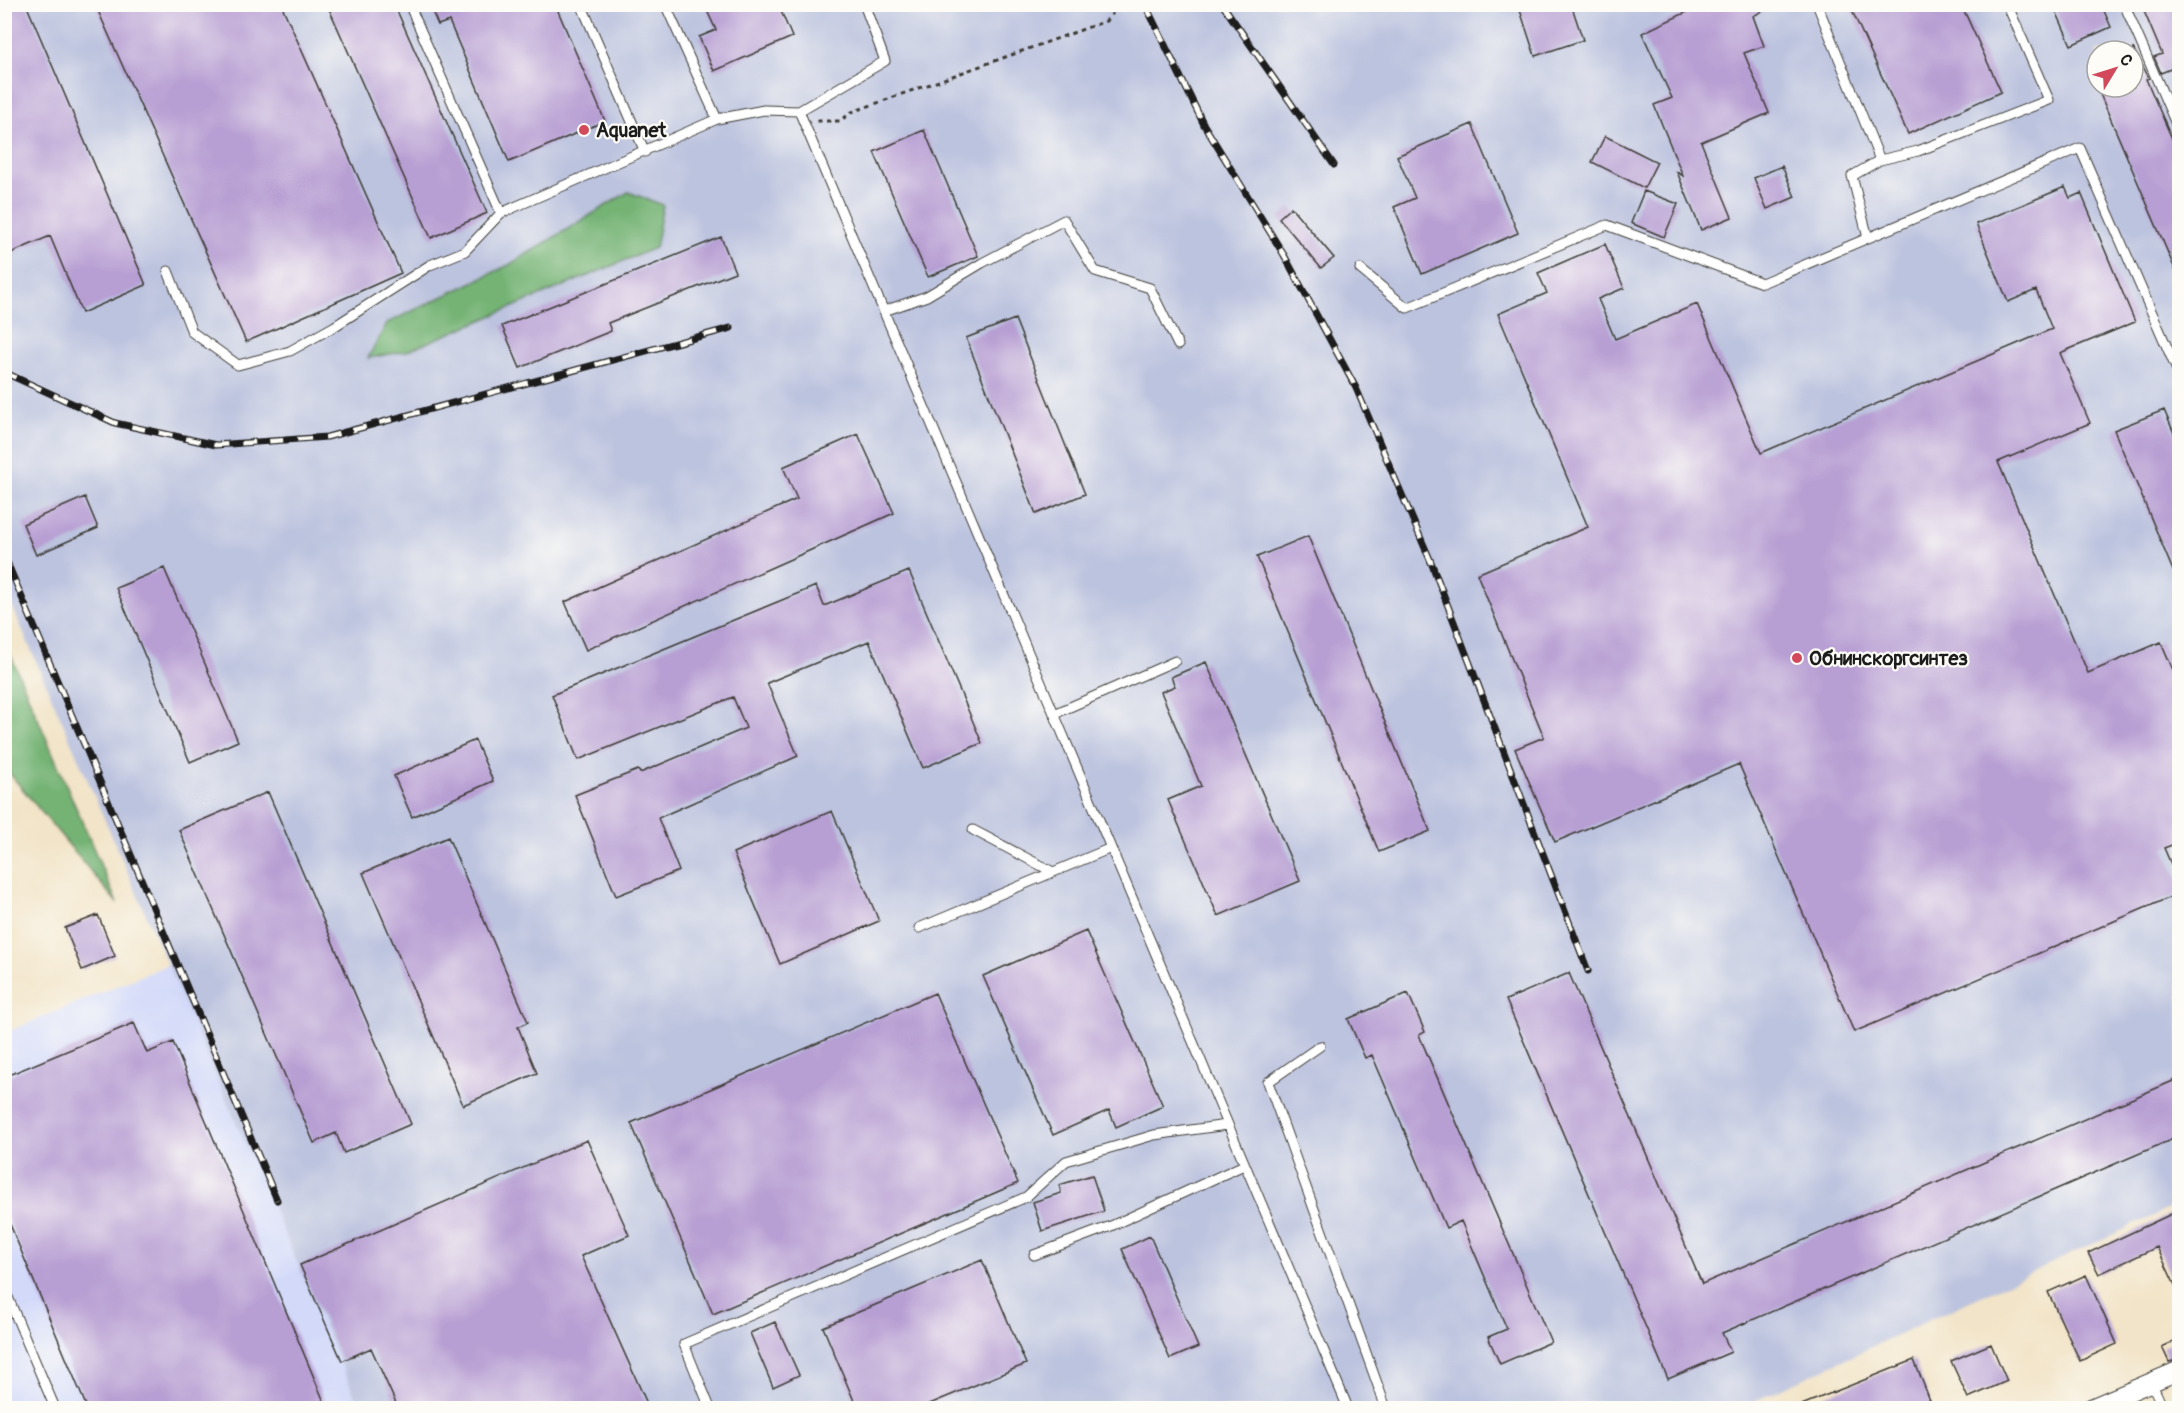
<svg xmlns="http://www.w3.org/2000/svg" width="2184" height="1413" font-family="Pangolin,sans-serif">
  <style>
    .built { fill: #d2d9f9 }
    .industrial { fill: #bcc3de; fill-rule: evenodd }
    .forest { fill: #74b374; stroke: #486848; stroke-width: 1.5 }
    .building { fill: #b79fd3 }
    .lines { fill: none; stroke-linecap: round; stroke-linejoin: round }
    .service-casing { stroke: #3c3a36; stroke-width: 11 }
    .minor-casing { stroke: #3c3a36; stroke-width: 20 }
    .path { stroke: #3c3a36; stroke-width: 3; stroke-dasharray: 4.5 4.5; stroke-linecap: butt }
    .service { stroke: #fff; stroke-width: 9 }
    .minor { stroke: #fff; stroke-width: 18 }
    .rail-casing { stroke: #1c1c1c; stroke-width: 7 }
    .rail { stroke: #fdfcf7; stroke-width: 4.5; stroke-dasharray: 14; stroke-linecap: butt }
    .poi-dot { fill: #d1495b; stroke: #fdfcf7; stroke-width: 2 }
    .labels { text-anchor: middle; stroke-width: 4.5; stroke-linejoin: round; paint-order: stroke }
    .poi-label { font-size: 20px; font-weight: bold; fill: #1c1c1c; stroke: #fdfcf7; text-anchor: start }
  </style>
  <rect width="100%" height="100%" fill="#fdfcf7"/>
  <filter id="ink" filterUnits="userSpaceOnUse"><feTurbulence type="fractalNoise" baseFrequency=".0167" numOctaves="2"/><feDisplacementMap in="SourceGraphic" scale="12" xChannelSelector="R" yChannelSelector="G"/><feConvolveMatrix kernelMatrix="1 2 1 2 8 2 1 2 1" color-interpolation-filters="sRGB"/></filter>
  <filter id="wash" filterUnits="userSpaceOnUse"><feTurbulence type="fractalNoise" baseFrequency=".008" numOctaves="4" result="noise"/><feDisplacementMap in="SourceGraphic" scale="24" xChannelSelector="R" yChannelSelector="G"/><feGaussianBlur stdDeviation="1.35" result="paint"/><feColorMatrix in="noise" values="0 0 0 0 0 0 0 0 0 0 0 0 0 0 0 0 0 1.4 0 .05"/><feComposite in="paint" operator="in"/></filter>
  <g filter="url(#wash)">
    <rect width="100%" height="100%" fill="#f2e4c8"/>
    <path class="built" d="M169,964L360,1408H5V1033Z"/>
    <path class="industrial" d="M4,5H2179V1204L1753,1402L1755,1408H360L5,590ZM2097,51H2133V87H2097Z"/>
    <path class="forest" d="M628,192L663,205L655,248L407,351L368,358L387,323L509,265Z
      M4,642H5L117,903L5,768Z"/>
    <g id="blocks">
      <path class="building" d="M4,4H26L146,285L82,313L50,236L4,256Z
        M95,4H281L401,273L246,342Z
        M327,4H394L487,213L431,238Z
        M429,4H555L605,121L509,162L449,21L438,25Z
        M704,4H778L792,37L714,71L699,37L716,30Z
        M1518,4H1571L1583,40L1535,56Z
        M1704,4H1776L1753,16L1764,46L1744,53L1769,113L1701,142L1732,217L1701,230L1677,172L1683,176L1654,105L1672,98L1642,33Z
        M1849,4H1961L2001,92L1908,134Z
        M2053,4H2101L2111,27L2071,45Z
        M2141,4H2180V65L2161,73L2154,57L2162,54Z
        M2133,48L2149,78L2146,79L2180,157V281L2097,87H2133Z
        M1472,124L1518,233L1422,274L1394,207L1415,198L1397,156Z
        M924,130L978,256L928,277L874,152Z
        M1605,136L1657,162L1644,188L1592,162Z
        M1782,166L1795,197L1767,209L1754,178Z
        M2065,187L2070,198L2081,193L2135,322L2060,353L2090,423L1998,462L2088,673L2161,642L2180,686V842L2164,848L2180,885V893L1854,1032L1739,764L1555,842L1515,749L1544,737L1477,574L1588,527L1498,314L1547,293L1538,273L1605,244L1624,288L1598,299L1615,339L1697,304L1761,453L2052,329L2036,290L2008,302L1976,224Z
        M1644,191L1678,204L1664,237L1631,223Z
        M1291,207L1334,258L1321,268L1279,218Z
        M721,237L735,272L608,323L611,331L520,368L502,326Z
        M1015,319L1085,494L1036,514L966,338Z
        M2164,410L2180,447L2179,585L2114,430Z
        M858,434L894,513L586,650L565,602L797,499L783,467Z
        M85,497L98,528L36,555L23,524Z
        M1308,536L1430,831L1379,852L1257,557Z
        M164,568L238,741L190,762L116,588Z
        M909,571L982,743L923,768L869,641L767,683L798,756L658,818L679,871L616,896L575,795L638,770L640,773L746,728L733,697L578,760L552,695L816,586L824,606Z
        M1206,662L1300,881L1218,916L1168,800L1201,786L1161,692L1175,686L1171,677Z
        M475,740L493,781L412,817L394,776Z
        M268,792L411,1124L344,1153L336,1133L314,1143L179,830Z
        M832,811L879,921L780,964L733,853Z
        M448,837L528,1022L518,1027L537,1073L463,1105L363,873Z
        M98,915L115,956L82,970L65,928Z
        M1086,931L1163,1106L1116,1127L1109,1110L1053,1135L983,976Z
        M1569,973L1702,1284L2180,1078V1136L1722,1333L1731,1352L1668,1379L1506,1000Z
        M935,993L1018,1183L713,1314L631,1123Z
        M1408,993L1425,1032L1419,1035L1551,1342L1500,1364L1488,1337L1507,1329L1461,1221L1446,1228L1372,1055L1365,1058L1348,1019Z
        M134,1023L147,1053L173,1042L325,1404L314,1408H87L4,1210V1077Z
        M587,1140L629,1235L581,1256L649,1408H398L371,1348L342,1361L300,1265Z
        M1092,1175L1104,1211L1042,1231L1033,1202L1061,1193L1059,1185Z
        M2180,1210V1296L2157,1247L2099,1274L2088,1253Z
        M1150,1236L1198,1347L1170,1359L1122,1249Z
        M982,1260L1026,1364L920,1408H857L823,1327Z
        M2086,1275L2117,1344L2080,1361L2048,1292Z
        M775,1322L799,1375L773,1387L750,1333Z
        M2180,1339V1359L2169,1362L2162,1347Z
        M1991,1344L2007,1381L1968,1398L1951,1361Z
        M1914,1360L1933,1408H1794Z"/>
    </g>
  </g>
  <g filter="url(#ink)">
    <use href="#blocks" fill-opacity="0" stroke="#3c3a36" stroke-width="1.5"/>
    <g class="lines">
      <defs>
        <path id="service" d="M409,4L501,213L717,119L764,110L799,111
          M581,4L645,152
          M665,4L717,119
          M864,4L885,61L799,111L1348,1408
          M1817,4L1880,160L1918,151L2049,100L2007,4
          M2124,4L2180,133
          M1868,238L1852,176L1880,160
          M1360,269L1407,308L1607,225L1762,283L2080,148L2180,377
          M168,271L192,332L238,365L290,351L335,326L430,265L465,251L501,213
          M884,311L927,296L982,263L1064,220L1095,271L1150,288L1178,345
          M1054,714L1175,661
          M973,830L1053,872
          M919,928L1111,848
          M1320,1046L1268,1082L1386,1408
          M1034,1255L1111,1226L1244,1165
          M4,1288L55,1408
          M2151,1382L2163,1408
          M710,1408L684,1344L1026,1197L1066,1161L1154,1135L1227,1125"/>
        <path id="minor" d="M2091,1408L2180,1370"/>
      </defs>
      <use href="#service" class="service-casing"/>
      <use href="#minor" class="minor-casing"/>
      <path class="path" d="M817,121H840L852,112L1106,21L1113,13"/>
      <use href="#service" class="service"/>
      <use href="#minor" class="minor"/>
      <defs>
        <path id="rail" d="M1145,4L1204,125L1284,255L1356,388L1431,562L1588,971
          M1222,4L1334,165
          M4,370L10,375L115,423L216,445L327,437L731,328
          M4,555L277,1200"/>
      </defs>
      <use href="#rail" class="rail-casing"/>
      <use href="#rail" class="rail"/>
    </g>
  </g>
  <g class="poi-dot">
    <circle cx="584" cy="130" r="6"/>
    <circle cx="1797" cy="658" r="6"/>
  </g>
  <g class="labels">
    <g class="poi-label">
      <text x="596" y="137">Aquanet</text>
      <text x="1809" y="665">Обнинскоргсинтез</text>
    </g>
  </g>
  <rect width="2184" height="1413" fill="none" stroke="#fdfcf7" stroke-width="24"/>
  <g transform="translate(2115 69) rotate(52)"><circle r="28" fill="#fdfcf7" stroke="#a3a29f" stroke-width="1.5"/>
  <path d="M0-4.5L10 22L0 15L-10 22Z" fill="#d1495b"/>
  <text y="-9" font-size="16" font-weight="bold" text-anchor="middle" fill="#1c1c1c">С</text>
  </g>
</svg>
